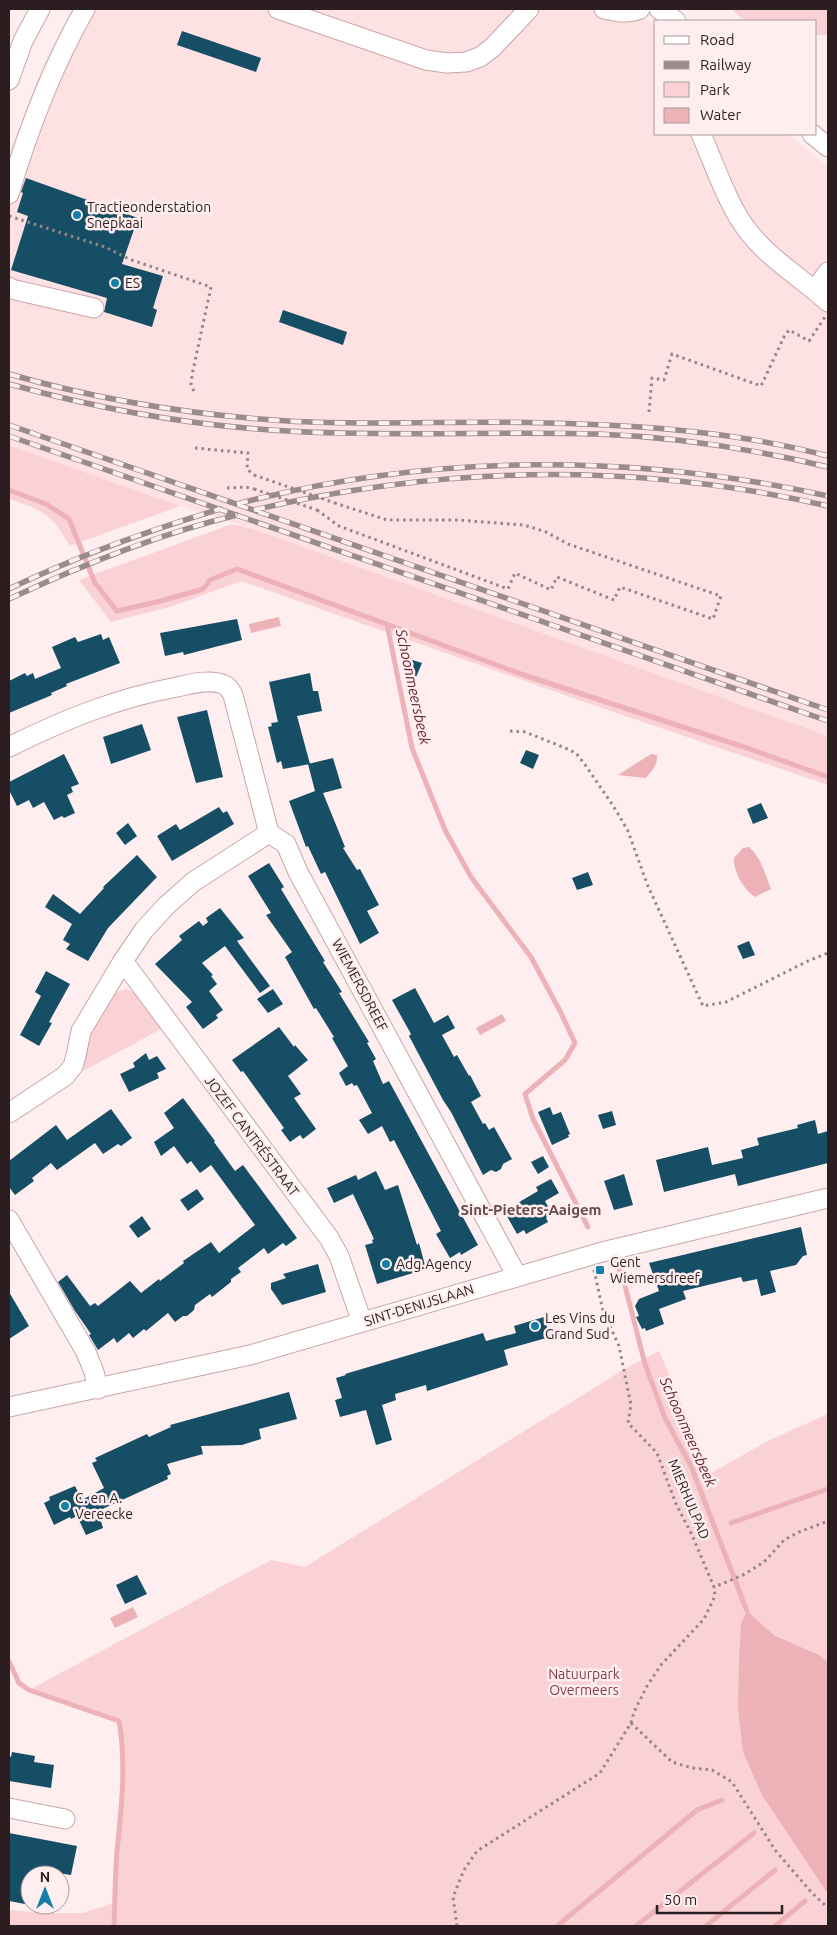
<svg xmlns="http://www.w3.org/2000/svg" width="837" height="1935" font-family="Ubuntu,sans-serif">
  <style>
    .built { fill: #fde1e3 }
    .green { fill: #fad2d5 }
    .water { fill: #edb2b8 }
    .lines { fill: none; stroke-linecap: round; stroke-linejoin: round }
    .stream { stroke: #edb2b8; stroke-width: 5 }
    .building { fill: #164e65 }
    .minor-casing { stroke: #caa5a9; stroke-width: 21 }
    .path { stroke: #948587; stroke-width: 3; stroke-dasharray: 2.5 4; stroke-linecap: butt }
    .minor { stroke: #fff; stroke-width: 19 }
    .rail-casing { stroke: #9a8b8d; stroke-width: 5.5 }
    .rail { stroke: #feeeef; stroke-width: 4; stroke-dasharray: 11; stroke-linecap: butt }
    .path-bridge { stroke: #948587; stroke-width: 3; stroke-dasharray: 2.5 4; stroke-linecap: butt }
    .poi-dot { fill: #1280a8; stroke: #feeeef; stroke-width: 2 }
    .labels { text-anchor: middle; stroke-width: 5; stroke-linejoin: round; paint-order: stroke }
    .poi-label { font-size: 14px; fill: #2c1e20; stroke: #feeeef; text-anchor: start }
    .street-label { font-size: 14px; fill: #2c1e20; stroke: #feeeef }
    .park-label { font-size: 14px; fill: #843c47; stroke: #feeeef }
    .water-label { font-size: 15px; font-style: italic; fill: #621e2b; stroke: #feeeef }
    .neighbourhood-label { font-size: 15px; font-weight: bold; fill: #694a4d; stroke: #feeeef }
  </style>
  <rect width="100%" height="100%" fill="#feeeef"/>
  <path class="built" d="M72,9H632L656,26V134H788L828,167V736L256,530L180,506L9,446V153L44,63Z"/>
  <path class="green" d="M732,9H828V35H816V21H744Z
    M9,446L16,448L180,506L70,546C51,514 44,510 9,499Z
    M232,524L256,530L828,736V785L579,700L241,581L170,607L111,622L79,580Z
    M126,989L134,992L161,1029L83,1071L88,1038L94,1026L116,992Z
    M659,1351L711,1473L770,1440L828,1414V1926H9V1910L45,1913H83L114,1903L121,1800L119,1721L29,1690L271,1560L305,1567L623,1370Z"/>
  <path class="water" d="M279,617L281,626L251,633L249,624Z
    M651,754L657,755C658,765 652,770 646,778L618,775Z
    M749,847C762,859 765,874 771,889L755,897C744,890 733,871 734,858L743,848Z
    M502,1014L506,1021L480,1035L476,1028Z
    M133,1607L138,1617L115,1628L110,1618Z
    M747,1611L775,1636L819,1655L828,1662V1894L762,1795L743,1752L738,1709L739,1660L741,1623Z"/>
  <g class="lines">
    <path class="stream" d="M9,490L46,504L69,519L95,583L117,611L161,601L203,589L210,580L237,569L524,675L747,748L828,777
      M387,624L412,748L445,830L471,877L531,957L560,1011L575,1043L565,1060L525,1094L533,1119L588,1227
      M616,1260L624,1282L645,1364L665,1418L691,1466L747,1611
      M731,1523L828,1489
      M9,1661L19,1683L29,1690L119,1721C127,1764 121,1809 117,1852C115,1877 115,1902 114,1926
      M557,1926L697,1810L722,1800
      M636,1926L754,1833
      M706,1926L775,1870
      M775,1926L805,1901"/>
  </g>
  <path class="building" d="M182,31L261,58L256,72L177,45Z
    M26,178L138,218L122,264L163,276L153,308L157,310L152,327L104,312L107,298L11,270L28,216L17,212L23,193L21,192Z
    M283,310L347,332L343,345L279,322Z
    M237,619L242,640L184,655L183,652L165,656L160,633Z
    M101,634L103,640L109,637L120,663L66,684L67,686L51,693L52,695L9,713V681L25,673L27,676L33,673L35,679L61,668L52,647L75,637L78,642Z
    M409,659L422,663L416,677L403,671Z
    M310,673L313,691H318L322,711L297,716L310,764L283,769L281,761L277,763L268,727L272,726L271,723L278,722L269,682Z
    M207,710L223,777L196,783L177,717Z
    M142,724L151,750L111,764L103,737Z
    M526,750L539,755L533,769L520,763Z
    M64,754L79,784L71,787L73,792L67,795L75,813L64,818L62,816L54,820L44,802L33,808L29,800L17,806L9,790V782Z
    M333,758L342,788L323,793L345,847L343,848L357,870L360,869L379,905L367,911L379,933L360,944L325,872L321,874L308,846L306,847L289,801L315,791L308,764Z
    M761,803L768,818L753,824L747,809Z
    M219,807L223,813L227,811L234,824L172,861L157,836L176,824L180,830Z
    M128,823L137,836L125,845L116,833Z
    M137,855L157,877L108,928L88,961L66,949L70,944L63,940L72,924L45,907L53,894L80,914L104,888L103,887Z
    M269,863L284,887L281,889L325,961L323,962L342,992L339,993L369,1042L367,1043L376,1059L373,1061L383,1084L389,1081L478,1245L461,1255L460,1252L450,1258L436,1234L441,1231L394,1140L390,1142L382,1126L368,1134L359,1120L372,1113L357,1085L354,1086L352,1083L346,1086L339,1073L348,1066L332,1038L334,1037L316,1008L314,1009L285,957L292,952L266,915L271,913L248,876Z
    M588,872L593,885L577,890L572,878Z
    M220,908L244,938L237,941L270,986L260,993L225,946L202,963L213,975L211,976L217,984L209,991L223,1010L216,1015L218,1018L203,1029L186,1007L192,1002L155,964L182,940L179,936L199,921L203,926L208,922L206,918Z
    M749,941L755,955L743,959L737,946Z
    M46,971L70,984L49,1022L52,1023L39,1046L20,1035L41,996L35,992Z
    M415,988L434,1023L448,1015L455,1028L442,1035L454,1057L457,1055L469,1076L470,1075L481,1096L471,1102L483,1124L485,1123L489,1130L494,1127L512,1159L503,1164L501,1169L496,1172L491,1170L483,1175L451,1112L443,1100L409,1036L411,1034L392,1000Z
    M273,989L283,1004L268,1013L257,999Z
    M279,1027L294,1047L295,1045L308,1060L288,1076L301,1094L294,1098L316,1129L303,1139L300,1135L290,1142L281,1130L284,1128L243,1071L241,1072L232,1060Z
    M146,1053L149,1060L157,1056L166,1069L157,1073L159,1078L129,1092L120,1074L135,1067L133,1063Z
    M183,1098L215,1141L214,1142L235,1171L243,1165L297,1238L286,1246L283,1243L268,1254L264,1248L238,1268L241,1272L231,1279V1282L212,1297L210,1294L195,1305L194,1310L187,1316H183L175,1322L168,1313L146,1331L144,1329L133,1338L129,1333L117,1343L114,1338L98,1350L89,1335L91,1334L75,1311L58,1282L67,1275L90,1306L95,1303L98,1306L130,1281L141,1293L159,1279L160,1281L184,1263L183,1261L211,1242L219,1253L255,1225L211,1165L200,1173L191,1161L187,1164L174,1146L161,1156L154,1142L174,1128L164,1113Z
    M550,1107L553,1115L561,1112L570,1134L568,1135L569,1137L552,1145L538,1112Z
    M111,1109L132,1138L121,1146L118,1144L103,1154L95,1143L57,1170L51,1163L32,1178L34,1181L15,1195L9,1187V1161L56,1125L67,1140Z
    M612,1111L616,1125L603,1129L598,1115Z
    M815,1120L818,1134L828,1131V1163L738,1186L735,1174L664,1192L656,1160L708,1147L712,1165L743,1158L741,1150L759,1145L757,1138L798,1128L797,1125Z
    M543,1156L549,1167L538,1174L531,1162Z
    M376,1171L385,1190L398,1185L417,1245L419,1243L426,1269L377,1284L365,1245L373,1243L372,1240L374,1239L353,1194L334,1203L327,1188L356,1175L358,1180Z
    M624,1174L633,1205L614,1210L604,1181Z
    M551,1179L559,1193L545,1201L552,1214L546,1218L548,1222L526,1234L524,1230L517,1234L504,1211L538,1191L536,1187Z
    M197,1189L204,1199L188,1211L180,1200Z
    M142,1216L151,1229L138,1238L129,1226Z
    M801,1227L807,1255L803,1256L796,1265L770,1271L776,1292L761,1296L757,1279L743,1282L741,1277L683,1291L686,1299L659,1309L664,1324L646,1331L645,1328L642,1329L636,1317L639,1316L635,1306L639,1299L659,1291L649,1263Z
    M318,1264L326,1292L282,1305L271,1289V1283L286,1278L283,1274Z
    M9,1292L29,1326L9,1339Z
    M544,1317L550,1337L504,1350L508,1365L427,1391L426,1385L395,1394L396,1400L382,1405L392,1440L376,1445L366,1410L340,1417L335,1400L342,1398L336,1378L346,1375L345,1374L483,1333L486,1341L516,1333L514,1326Z
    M289,1392L297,1419L259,1429L261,1439L242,1445L201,1446L203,1454L167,1464L171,1474L167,1476L168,1479L98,1511L103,1528L86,1535L77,1516L71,1519L70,1517L54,1525L44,1503L50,1500L49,1497L75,1486L82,1500L104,1488L92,1463L97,1461L95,1458L147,1434L149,1437L171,1427L170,1425Z
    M137,1575L147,1594L125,1604L116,1585Z
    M12,1752L35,1756L34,1762L54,1765L51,1788L9,1781V1756L11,1757Z
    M9,1833L77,1846L71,1875L58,1873L57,1875H30V1905L9,1901Z"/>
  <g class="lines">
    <defs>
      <path id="minor" d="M278,9L426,60L447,63L466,62L480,57L492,48L529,9
        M604,9C617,12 628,14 640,9
        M659,9L676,21
        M9,80L23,41L40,9
        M701,134C714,163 728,206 748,231C769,259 802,278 828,302
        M812,134L828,147
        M9,194C28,130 52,67 85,9
        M9,287L11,289L94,308
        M815,290L828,272
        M9,747C63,720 117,698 177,687C190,684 209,679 222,684C228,686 230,690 233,695L269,833L286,844L298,872L517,1276
        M123,961L329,1238L339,1256L362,1322
        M9,1113L65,1076L73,1066L76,1056L81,1031L123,961L144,930L167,905L193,882L269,833
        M9,1220L86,1352L94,1372L98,1389
        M9,1407L250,1355L602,1252L828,1198
        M9,1808L65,1819"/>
    </defs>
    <use href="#minor" class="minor-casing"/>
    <path class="path" d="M9,216L105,247L129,259L211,287L192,375L191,384L194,392
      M649,412L652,378L664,380L672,354L761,386L784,337L789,330L809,341L825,317
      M195,448L248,453L247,469L254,475
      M227,488L246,487L254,489
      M317,510L339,526L508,589L515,573L551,590L557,577L614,600L620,587L713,619L721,596L568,544L546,532L524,525L458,520H387L335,503
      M510,731L525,732L563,747L576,753L586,766L614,807L628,831L647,884L703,1006L726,1002L808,961L828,953
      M594,1270L603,1311L619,1346L631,1405L628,1423L657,1453L676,1504L692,1535L714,1587L743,1575L764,1562L784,1540L799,1532L828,1521
      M631,1723L672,1762L692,1768L712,1770L732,1782L775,1850L812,1893L828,1908
      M457,1926L453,1897L464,1870L477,1851L600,1773L631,1723L634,1712L647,1686L661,1665L704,1619L715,1596L714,1587"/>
    <use href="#minor" class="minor"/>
    <defs>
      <path id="rail" d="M9,374C99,400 193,415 287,421C374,426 461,420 548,423C642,425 738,432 828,456
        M9,384C99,409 193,426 287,431C390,437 495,431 598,434C676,437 753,449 828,467
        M9,425L828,710
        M9,436L828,721
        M237,504C429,453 635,453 828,496
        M254,510C445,465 636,462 828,506
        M9,589C77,556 147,531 220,509
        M9,599C82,565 158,534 237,515"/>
    </defs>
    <use href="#rail" class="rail-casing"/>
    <use href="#rail" class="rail"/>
    <path class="path-bridge" d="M254,475L335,503
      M254,489L317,510"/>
  </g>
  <g class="poi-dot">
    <circle cx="77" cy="215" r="5"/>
    <circle cx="115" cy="283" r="5"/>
    <circle cx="386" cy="1264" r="5"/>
    <rect x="595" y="1265" width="10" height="10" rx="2.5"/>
    <circle cx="535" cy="1326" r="5"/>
    <circle cx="65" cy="1506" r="5"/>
  </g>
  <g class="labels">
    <g class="poi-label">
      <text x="87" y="212">Tractieonderstation<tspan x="87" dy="16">Snepkaai</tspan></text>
      <text x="125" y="288">ES</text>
      <text x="610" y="1267">Gent<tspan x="610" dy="16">Wiemersdreef</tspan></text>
      <text x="396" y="1269">Adg.Agency</text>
      <text x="545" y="1323">Les Vins du<tspan x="545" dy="16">Grand Sud</tspan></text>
      <text x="75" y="1503">C. en A.<tspan x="75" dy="16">Vereecke</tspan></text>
    </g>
    <g class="street-label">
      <text transform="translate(360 985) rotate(62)" y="5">WIEMERSDREEF</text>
      <text transform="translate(252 1136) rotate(53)" y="5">JOZEF CANTRÉSTRAAT</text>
      <text transform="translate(419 1305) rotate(-17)" y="5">SINT-DENIJSLAAN</text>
      <text transform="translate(689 1499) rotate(67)" y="5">MIERHULPAD</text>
    </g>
    <g class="park-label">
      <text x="584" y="1679">Natuurpark<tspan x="584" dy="16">Overmeers</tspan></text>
    </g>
    <g class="water-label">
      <text transform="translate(413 687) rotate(78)" y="5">Schoonmeersbeek</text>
      <text transform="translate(688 1432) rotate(66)" y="5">Schoonmeersbeek</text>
    </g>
    <g class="neighbourhood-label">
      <text x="531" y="1215">Sint-Pieters-Aaigem</text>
    </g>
  </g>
  <rect width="837" height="1935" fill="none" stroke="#2c1e20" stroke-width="20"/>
  <rect x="654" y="20" width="162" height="115" fill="#feeeef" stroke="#aa9b9c"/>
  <rect x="664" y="36" width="25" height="8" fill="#ffffff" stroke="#aa9b9c"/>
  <text x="700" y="45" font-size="15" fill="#2c1e20">Road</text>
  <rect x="664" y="61" width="25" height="8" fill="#9a8b8d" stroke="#aa9b9c"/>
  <text x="700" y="70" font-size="15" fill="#2c1e20">Railway</text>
  <rect x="664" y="82" width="25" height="15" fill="#fad2d5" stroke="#aa9b9c"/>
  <text x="700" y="95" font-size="15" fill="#2c1e20">Park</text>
  <rect x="664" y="108" width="25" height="15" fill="#edb2b8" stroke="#aa9b9c"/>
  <text x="700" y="120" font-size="15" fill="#2c1e20">Water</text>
  <g transform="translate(45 1890)"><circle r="24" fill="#feeeef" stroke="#aa9b9c"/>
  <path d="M0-4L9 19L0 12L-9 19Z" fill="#1280a8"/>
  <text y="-8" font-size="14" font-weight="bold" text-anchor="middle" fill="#2c1e20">N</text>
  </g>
  <path d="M657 1905v8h125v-8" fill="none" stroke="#2c1e20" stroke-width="2.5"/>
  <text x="664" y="1905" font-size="15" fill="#2c1e20" stroke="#feeeef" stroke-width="4" paint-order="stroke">50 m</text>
</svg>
